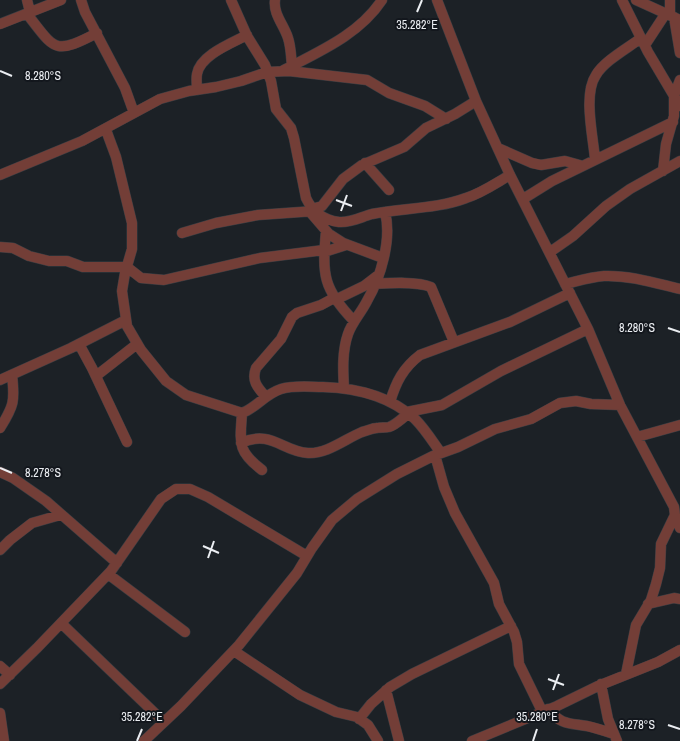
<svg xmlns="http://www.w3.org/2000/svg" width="680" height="741" font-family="'Archivo Narrow',sans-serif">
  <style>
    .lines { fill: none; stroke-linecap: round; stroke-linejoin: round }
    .street-casing { stroke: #393e43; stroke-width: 11 }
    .street { stroke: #733e37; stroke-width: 10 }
    .ticks { fill: none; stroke: #ebeef2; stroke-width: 2 }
    .ticks-label { font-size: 12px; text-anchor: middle; fill: #ebeef2; stroke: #13171d; stroke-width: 4; stroke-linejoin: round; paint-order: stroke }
  </style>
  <rect width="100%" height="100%" fill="#1c2126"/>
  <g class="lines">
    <defs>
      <path id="street" d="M27,0L30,12
        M81,0L85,12L125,88L134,113
        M231,0L247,36L265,65L271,81L276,109L291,128L294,138L306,198C312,211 324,220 339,222C351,223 361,217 372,214C403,208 437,209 466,198C482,193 496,183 510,175
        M275,0C273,14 284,25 288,38C291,47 291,57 292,66
        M437,0L476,101L510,175L588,329L620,405L674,507L675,515L680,528
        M622,0L648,52L680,106
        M636,0L680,20
        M670,0V15
        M27,14C55,49 53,56 97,33
        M674,17L680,53
        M0,24L61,0
        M645,45L666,13
        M282,71C318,52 359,35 382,0
        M197,90C197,85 196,79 197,74C200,55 232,43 247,35
        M674,96L680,80
        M106,130L116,157L132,223V249L125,273L122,291L127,326L141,350L166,381L186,395L242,413C240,443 237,451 262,470
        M498,148L532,163L541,165L565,161L583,166
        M595,159C593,136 583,94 596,75C604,61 628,48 641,38
        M365,163L389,190
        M663,171L666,144L674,116V96
        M0,175L82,141L160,99L189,91L216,87L241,81L267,72L289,71L367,80L389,93L425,106L446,119
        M523,199L552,181L673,122
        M312,209L322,206L343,179L362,165L404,147L426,128L455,114L476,101
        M310,212L329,234L343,243L383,258
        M326,231C322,275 323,289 354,321
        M182,233L216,223L258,215L315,211
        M0,247L13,248L29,256L49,261H67L83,267H127L141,278L164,280L260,258L324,250
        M324,252L346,245
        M550,252L573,236L606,206L630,189L680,161
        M374,284C390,283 417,281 431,287L454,342
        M565,284C578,281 591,277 604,276C630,275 655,283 680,289
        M335,300L364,286L377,276
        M79,344L92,368L127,442
        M96,376L137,344
        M0,380L71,348L126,320
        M344,388C343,371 342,351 348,334C352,322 361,313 367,301C381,277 392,239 385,212
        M266,397C258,388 251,381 256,368L281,339L292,317L297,313L321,305L334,298
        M390,402C396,382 403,368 420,355L510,322L570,293
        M407,412L442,405L501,371L588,329
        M242,413C256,408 265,394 281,389C294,385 309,387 323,387C356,388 390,396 415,419C425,429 433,442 441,453
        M0,428C14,406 15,401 12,375
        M637,437L680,425
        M241,443C271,429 283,452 308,453C327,454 345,439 362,432C367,431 372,428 377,428C381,427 385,428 389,427C396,425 402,418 408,414
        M435,455L444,487L455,513L494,583L499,604L514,632L517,642L519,664L542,711
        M0,472L13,478L46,501L117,563
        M0,550L10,540L32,523L60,515
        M108,574L185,632
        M648,604L674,598L680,599
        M61,623L164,722
        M234,651L300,695L336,712L357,717L368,725L378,741
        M0,666L10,675
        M626,674L636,625L651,600L656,584L660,568L661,544L675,515
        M0,684L37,648L111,571L161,499L176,489H190L208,497L307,556
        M601,684L608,719L617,741
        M386,690L399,741
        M548,709C561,725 569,723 587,726C596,728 605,731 614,734
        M0,713L4,741
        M359,719L371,704L390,687L412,674L511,626
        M144,741L181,706L239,645L297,573L312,548L332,520L357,499L397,474L433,456L458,447L495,429L531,419L560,403L576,401L591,404L620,405
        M472,741L557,706L598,686L658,662L680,650"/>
    </defs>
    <use href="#street" class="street-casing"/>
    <use href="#street" class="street"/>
  </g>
  <path class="ticks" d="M417,12L422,0M0,71L12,76M336,200L352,206M341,211L347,195M668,328L680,332M0,468L12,473M203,546L219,553M208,558L214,541M548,679L564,685M553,690L559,674M668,725L680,729M137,741L142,729M533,741L537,729"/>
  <g class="ticks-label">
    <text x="417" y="29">35.282°E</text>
    <text x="43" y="80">8.280°S</text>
    <text x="637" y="332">8.280°S</text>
    <text x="43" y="477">8.278°S</text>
    <text x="142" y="721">35.282°E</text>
    <text x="537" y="721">35.280°E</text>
    <text x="637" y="729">8.278°S</text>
  </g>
</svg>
